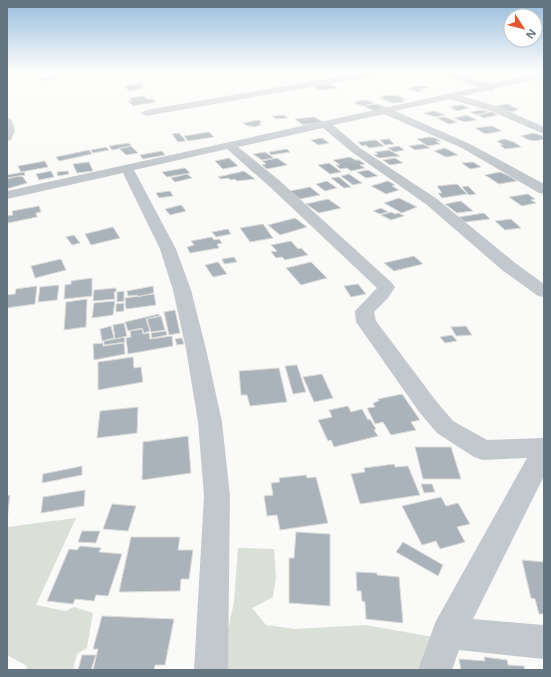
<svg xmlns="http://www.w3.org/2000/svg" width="551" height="677" font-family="'Open Sans',sans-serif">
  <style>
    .green { fill: #dadfd7 }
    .building { fill: #aab3b9; stroke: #dcdcda }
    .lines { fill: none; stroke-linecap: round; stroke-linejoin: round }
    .minor { fill: #c3c8cc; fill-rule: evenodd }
  </style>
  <rect width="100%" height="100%" fill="#fafaf8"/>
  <path class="green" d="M76,518L36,605L66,611L74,607L93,613L87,648L77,654L73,670H26L27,666L7,655V527Z
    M238,548L274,549L276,578L273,597L252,608L266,625L295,629L365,625L439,638L426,670H223L222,658L234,602Z"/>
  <path class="building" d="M510,72H523L538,75L532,77Z
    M54,76L58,79L42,81L38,79Z
    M141,83L143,84L141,85L145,88L129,91L124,86Z
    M329,84L338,88L321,90L312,86Z
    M422,85L430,88L418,89L422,91L417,92L408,88Z
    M397,95L407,100H403L404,102L393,103L379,98H383L380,96Z
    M143,96L147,99H152L156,102L133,106L128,101H132L129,98Z
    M362,100H366L375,103L363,106L354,103Z
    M377,104L387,108L374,111L364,106Z
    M505,104L512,105L510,106L519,109L512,112L495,107Z
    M462,105L470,108L457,111L449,107H454L452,106Z
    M482,110L489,112L477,115L470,112Z
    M434,111L445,115L436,117L423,113Z
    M491,112L498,115L484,118L478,115Z
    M284,115L288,118L276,119L272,116Z
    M467,115L477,120L464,122L454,118Z
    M314,117L323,122L303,125L295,119Z
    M445,117L457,122L449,124L437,118Z
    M259,120L262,122L259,123L261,125L254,127L252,126H248L243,123Z
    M492,126L502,131L485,134L475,128Z
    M209,132L214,137L188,141L184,136Z
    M179,133L186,141L178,142L172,134Z
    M533,133L544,136L542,137L544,139L535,141L529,140L521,136Z
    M429,137L435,138L441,141H436L440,144L428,146L417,139Z
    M322,138L329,143L318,145L311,140Z
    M389,139L394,144L385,145L380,140Z
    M504,139L514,142L521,147L505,149L500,145H503L497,141Z
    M376,140L384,146L369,148L366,145L362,146L358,142Z
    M128,143L132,146L112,150L109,146Z
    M423,144L430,148L415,150L409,146Z
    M131,146L138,153L126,155L119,148Z
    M399,146L404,150L394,152L388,148Z
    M106,147L109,150L93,153L91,150Z
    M445,148L458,155L446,157L434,151Z
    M287,149L290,152L271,155L269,152Z
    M89,150L92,154L59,161L56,157Z
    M389,150L400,156L379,158L374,155L378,154L375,152Z
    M162,151L165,155L143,159L140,155Z
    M265,152L274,158L262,160L253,154Z
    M350,157L355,160H359L365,164L360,165L365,168L351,171L347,168L340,169L336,165H340L333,160Z
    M229,158L238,166L223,169L215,161Z
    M277,158L287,165L267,169L262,165L266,164L262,161Z
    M395,158L403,163L390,165L383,160Z
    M45,161L48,167L21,172L18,166Z
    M89,162L93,171L77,173L73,164Z
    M473,162L481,167L470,169L462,163Z
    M329,163L341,172L330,174L318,165Z
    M185,168L190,173L167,177L162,172Z
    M368,170L378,176L366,178L357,172Z
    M51,171L54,177L39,180L36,174Z
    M68,171L69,174L58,176L57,172Z
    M244,171L255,179L237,181L235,179L231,180L228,178L221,179L218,177Z
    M24,172L25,175L7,178V175Z
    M500,172L509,176L517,181L499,184L485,175Z
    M187,174L192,178L175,182L171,178Z
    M349,174L362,183L353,185L341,176Z
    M18,176L23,177L27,183L7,189V179Z
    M339,177L351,187L344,188L331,178Z
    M327,181L337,188L325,191L316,184Z
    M388,181L395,185L392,186L399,190L386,194L371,186Z
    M457,184L467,194L442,198L438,193H442L437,186Z
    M468,186L476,194L469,195L462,187Z
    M310,187L320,195L300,199L290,191Z
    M170,191L173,196L159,198L156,193Z
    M528,194L535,199L531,200L536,203L522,206L509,197Z
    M399,198L417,207L402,213L384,203Z
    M328,199L341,208L319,213L306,204Z
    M461,201L473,211L457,213L445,204Z
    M181,205L186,211L170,215L165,209Z
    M39,206L41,212L36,213L37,217L8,223L7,216L13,215L12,211Z
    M381,208L388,212L380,214L373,211Z
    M391,212L395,214L399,213L404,216L391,220L381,215Z
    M484,213L490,219L465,222L459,217Z
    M295,218L307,227L280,235L268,225Z
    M511,219L521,228L505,230L495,221Z
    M263,224L273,238L250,242L240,228Z
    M113,227L120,238L91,245L85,234Z
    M228,229L231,234L216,237L212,232Z
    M74,235L80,243L72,245L66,237Z
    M212,237L214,240L219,239L222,243L217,244L219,248L190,253L187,247L194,245L191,241Z
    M291,241L298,249L301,248L308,255L285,260L282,257L276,258L271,252L277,251L271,245Z
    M414,256L423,264L394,271L384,263Z
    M234,257L237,262L224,264L222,259Z
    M61,259L66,270L35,278L31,266Z
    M218,262L227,274L213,277L205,265Z
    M311,262L327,278L301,285L286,268Z
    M92,278V296L64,299L65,285L71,284V281Z
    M358,284L366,294L351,297L344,286Z
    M59,285L57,300L38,302L40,287Z
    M37,286L35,304L7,308V295L15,294L16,289Z
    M153,286L154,293L137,297V295L128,296L127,291Z
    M116,288V292H114L115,299L93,301L94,290Z
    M124,291V301L117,302V292Z
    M154,294L156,305L126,309L125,298Z
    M87,299L86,327L64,330L66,302Z
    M115,301L113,315L92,318L94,303Z
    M124,303V311L116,312V304Z
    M175,310L180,333L169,335L164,312Z
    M159,314V316L146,319L150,331L144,333L142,328L128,331L125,322Z
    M161,316L165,330L151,332L147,319Z
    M124,323L127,336L115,339L113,325Z
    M111,326L114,338L102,341L100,329Z
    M466,326L472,335L456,336L451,327Z
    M142,329L143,334L149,333L150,339L172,336L173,346L128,354L126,338L131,337L130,331Z
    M166,331L167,335L152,338L151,333Z
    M452,335L457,341L445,343L440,337Z
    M124,337L125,342L104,345V341Z
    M182,338L184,344L177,345L175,339Z
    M103,343V346L124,343L125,354L94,360L93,344Z
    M133,357L134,368L141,367L143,382L98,390V362Z
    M297,365L306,392L293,394L285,366Z
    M279,368L287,402L250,406L247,395H241L239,371Z
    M322,374L333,398L314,402L303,377Z
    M402,394L420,420L411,422L416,430L391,435L383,422L375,424L367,408L375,407L373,403L379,401L378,399Z
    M348,406L351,412L362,409L368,420L370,419L376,429L374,430L378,436L334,447L331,440L328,441L318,420L332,417L329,410Z
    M138,407L137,433L97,438L100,411Z
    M188,436L191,473L142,480L143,442Z
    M415,447H451L461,479H423Z
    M394,464L395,467L408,466L420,495L360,504L351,474L365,472L364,468Z
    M82,466V475L42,483L43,474Z
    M306,475L307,478L316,477L328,523L280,530L277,515L267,516L264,496L273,495L271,483L280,482L279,478Z
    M421,484H432L435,492L424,493Z
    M85,490L84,506L41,513L43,497Z
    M10,495L7,520V496Z
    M441,497L446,506L458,503L470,524L457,527L465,542L440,549L436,541L422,545L402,506Z
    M112,504L136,506L128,531L103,529Z
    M82,531H100L96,543L78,542Z
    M296,532L330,534V606L289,603V558H294Z
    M131,537H180L178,550H193L189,579H181L180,591L119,592Z
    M403,542L443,565L438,576L396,552Z
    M80,546L101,548L99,552L122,554L108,596L96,595L94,601L75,599L73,604L47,601L69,549L77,550Z
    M522,560L544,562V614H539L535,599L531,598Z
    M356,572L377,573V575L399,577L403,623L366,619L365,602L362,601L361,591H357Z
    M102,616L174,619L165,665H155L154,670H93L98,649H93Z
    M82,655H96L91,670H78Z
    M484,657L507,660L508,665L524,666L525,670H461L459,659L485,661Z"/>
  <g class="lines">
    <path class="minor" d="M366,72H383L379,75L146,116L141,113L146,110Z
      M439,72H451L490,84L544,72V78L496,88L492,91L489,90L462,96L499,107L544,127V134L491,111L450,99L395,111L470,144L544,184V194L539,193L462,148L384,114L333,125L360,148L437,199L514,262L544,284V297L538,296L502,270L427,205L352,152L323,128L238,147L280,181L392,283L395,287L388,298L374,312L376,321L436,401L453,421L487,440L544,438V476L473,619L544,625V659L459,650L452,670H418L436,621L527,458L483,460L474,457L437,433L420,413L356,322L355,311L377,288L270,187L227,149L134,170L176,249L191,290L206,349L222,422L230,496L228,670H194L204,496L198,422L186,349L173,290L160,249L123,173L7,199V191L479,87L440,74Z
      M7,118L11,119L15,130L11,140L7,141Z"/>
  </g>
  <linearGradient id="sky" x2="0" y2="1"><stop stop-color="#96bcdc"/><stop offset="0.43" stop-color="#fdfdfc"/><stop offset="1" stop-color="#fdfdfc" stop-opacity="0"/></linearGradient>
  <rect width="551" height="167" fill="url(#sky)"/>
  <rect width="551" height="677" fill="none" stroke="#657683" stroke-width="16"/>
  <g transform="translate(523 28) rotate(126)"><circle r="19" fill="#ffffff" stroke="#c1c8cd"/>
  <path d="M0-3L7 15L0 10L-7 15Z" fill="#e4572e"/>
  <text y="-6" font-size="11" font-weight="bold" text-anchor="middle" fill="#657683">N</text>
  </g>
</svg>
